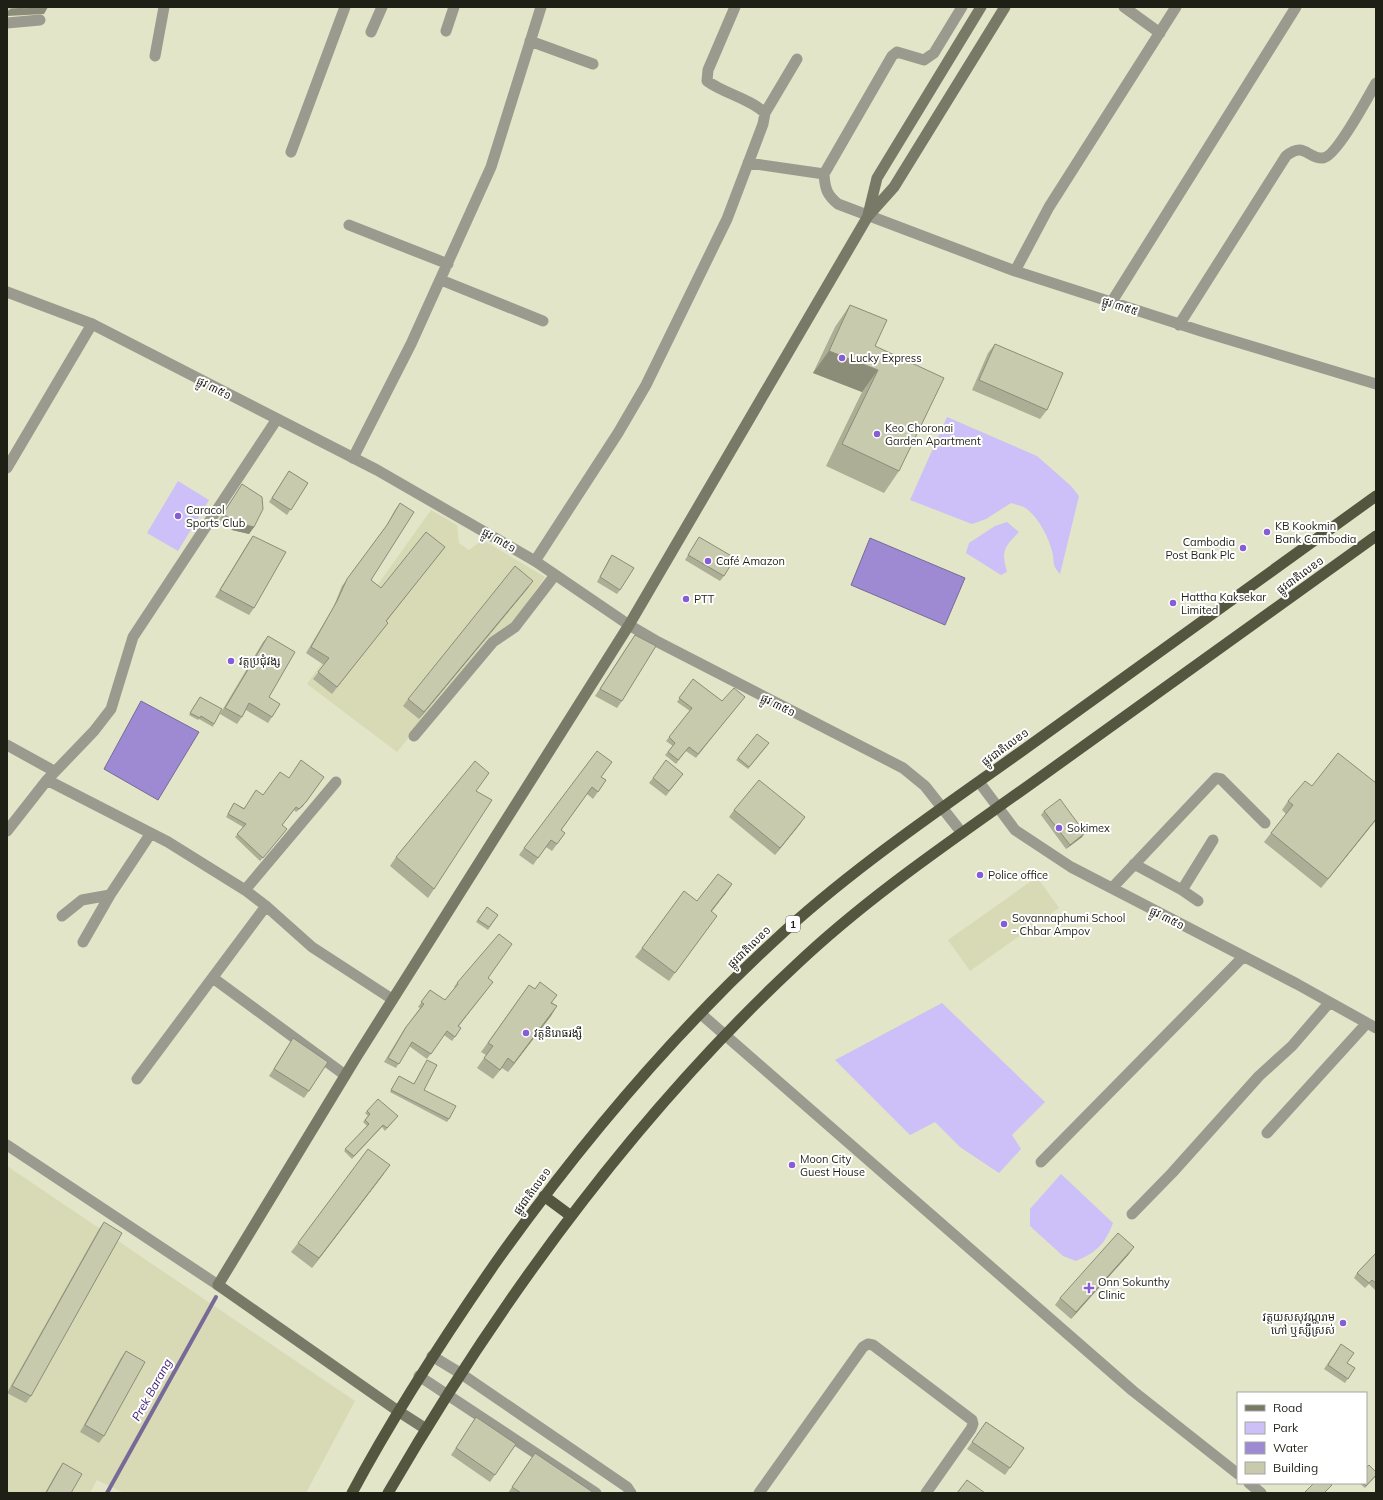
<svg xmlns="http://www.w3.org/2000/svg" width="1383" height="1500" font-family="Mulish,'Noto Sans Khmer',sans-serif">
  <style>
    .built { fill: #d8dab5 }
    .green { fill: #cdbff7 }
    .water { fill: #9d8ad2; stroke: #776a99 }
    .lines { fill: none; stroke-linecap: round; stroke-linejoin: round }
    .stream { stroke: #776a99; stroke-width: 4 }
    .minor { stroke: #9a9b8e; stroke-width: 11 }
    .tertiary { stroke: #9a9b8e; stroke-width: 11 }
    .secondary { stroke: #787967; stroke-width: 11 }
    .trunk { stroke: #55563f; stroke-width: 11 }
    .wall { fill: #acae95 }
    .shaded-wall { fill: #8c8d79 }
    .building { fill: #c8caad; stroke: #8c8d79 }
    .poi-dot { fill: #865dd7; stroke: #fff; stroke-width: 1.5 }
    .labels { text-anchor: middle; stroke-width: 4; stroke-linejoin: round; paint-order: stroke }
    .shield { fill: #fff; stroke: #62635b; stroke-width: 1 }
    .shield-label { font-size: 10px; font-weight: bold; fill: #1f2015 }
    .street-label { font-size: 11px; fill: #1f2015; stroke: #fff }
    .poi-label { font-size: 11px; fill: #1f2015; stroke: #fff; text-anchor: start }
    .water-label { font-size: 12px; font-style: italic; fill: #3f1f73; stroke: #fff }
  </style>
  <rect width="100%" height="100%" fill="#e2e5c7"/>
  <path class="built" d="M431,510L457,525L459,543L469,550L483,540L545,577L511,625L492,636L397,752L307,684Z
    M1037,877L1059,908L970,971L948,940Z
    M7,1166L355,1401L306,1493H124L97,1480L90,1493H7Z"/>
  <path class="green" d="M947,417L1037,456L1071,486L1079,496L1060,574C1051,564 1055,562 1052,551C1049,538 1039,519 1028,510C1024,506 1016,505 1011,503L986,519L972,524L910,500Z
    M178,481L209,500L178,551L147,533Z
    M1007,522L1019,532C1004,547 1001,551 1007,572L1001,575L966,553L969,543L995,526Z
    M942,1003L1045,1102L1012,1135L1021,1149L999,1173L960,1147L935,1122L910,1135L835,1060Z
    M1061,1174L1113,1223C1105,1244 1097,1252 1076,1261L1063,1256L1030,1226V1209Z"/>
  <path class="water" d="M870,538L965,578L945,625L851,585Z
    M141,701L199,732L158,800L104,769Z"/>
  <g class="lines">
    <path class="stream" d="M107,1493L216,1297"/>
    <path class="minor" d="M735,7L708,70L707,81C725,94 749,98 765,113
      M962,7L934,53L924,60L897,52L892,56L824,174C825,189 827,195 838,204L1015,271L1204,332L1376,384
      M1124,7L1160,33
      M7,23L40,20
      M446,31L454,7
      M371,32L382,7
      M530,41L593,64
      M155,56L164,7
      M291,152L345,7
      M748,163L824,174
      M349,225L448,264
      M1015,271L1049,207L1176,7
      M441,280L543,321
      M1111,303L1296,7
      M1179,325L1286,156C1305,141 1307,159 1323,158C1336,157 1368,97 1376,83
      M353,458L411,344L491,167L541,7
      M7,468L92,324
      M535,561L618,433L646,385L727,219L763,124L765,113L797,59
      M414,736L493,642L515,627L555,575
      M7,745L54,771
      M47,780L168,842L245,890L266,906L312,947L392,999
      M979,782L1015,830L1071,867L1297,984L1376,1028
      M7,831L47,780L94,731L111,709L133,637L277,419
      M1134,864L1182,890L1198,901
      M1112,888L1216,778L1221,779L1265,823
      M245,890L336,782
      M1182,890L1213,840
      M62,916L82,900L110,895L151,833
      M83,942L110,895
      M213,978L345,1075
      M137,1079L266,906
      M1267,1133L1367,1023
      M7,1145L218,1285
      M1041,1162L1243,957
      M1132,1214L1172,1173L1259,1076L1292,1046L1329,1003
      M432,1356L460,1373L627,1487L631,1493
      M419,1376L596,1493
      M759,1493L863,1347L868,1344L873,1345L972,1420L973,1424L971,1429L926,1493"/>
    <path class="tertiary" d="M7,292L92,324L377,470L535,561L629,625L658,642L903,768L925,786L962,833
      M701,1014L1133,1391L1238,1474
      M1249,1483L1261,1493"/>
    <path class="secondary" d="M868,215L877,178L981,7
      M426,1429L398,1411L218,1285L357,1056L629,625L868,216L894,187L1005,7"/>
    <path class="trunk" d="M544,1196L571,1216
      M352,1493C394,1414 443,1339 494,1265C577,1148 669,1038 774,941C850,870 938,811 1022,751C1140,666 1258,581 1376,496
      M388,1493C500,1300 633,1117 797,964C870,895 954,839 1035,781C1149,699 1262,618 1376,536"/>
  </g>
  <path class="wall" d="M850,305L875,346L899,471L884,493L826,466L862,392L813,373L835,327Z
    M995,344L1047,410L1040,419L972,390L988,353Z
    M289,471L308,483L287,515L269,502Z
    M242,484L254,527L249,534L232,530L218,521Z
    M400,503L371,580L381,588L445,547L386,621L383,629L332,694L313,679L324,665L306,653L333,608L342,586L384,530L395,510Z
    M253,536L254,608L249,615L215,597L248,543Z
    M699,537L724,576L720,581L685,560Z
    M612,555L620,590L617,594L597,582L609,559Z
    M528,588L419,719L403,706L408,699Z
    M268,636L269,697L272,717L268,723L246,710L242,717L237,724L220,714L263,642Z
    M630,642L622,701L617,708L595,696Z
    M693,679L722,701L742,700L696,758L686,751L676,764L665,755L673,746L666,741L690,711L677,702Z
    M200,697L214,724L213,727L199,719L198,720L189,715Z
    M767,746L748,769L736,760L738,758Z
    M683,774L666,796L649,783L653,778Z
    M601,777L606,780L593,799L587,794L561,830L565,833L552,851L546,847L533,865L519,855L524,848Z
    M1376,783V820L1321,888L1264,842L1271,833L1286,814L1282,810L1288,801L1312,786Z
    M263,795L303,806L296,812L294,810L282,825L287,829L260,861L235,837L243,827L226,817L234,803L244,808Z
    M734,810L800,824L775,855L729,817Z
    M1044,811L1082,837L1066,849L1041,815Z
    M396,857L434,889L428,898L390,866Z
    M732,884L711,911V924L669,981L635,957L642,948L697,901Z
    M487,907L498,915L488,930L476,922Z
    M488,978L493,982L459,1026L458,1033L452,1041L444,1035L427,1059L409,1046L396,1068L384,1062L403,1031L420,1008L418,1007L430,990L445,1000L455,988L454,987L457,983Z
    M529,985L557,1006L508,1072L502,1068L493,1079L477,1068L486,1055L481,1052Z
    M293,1038L309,1091L304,1098L269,1076Z
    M427,1060L424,1090L449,1119L447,1122L390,1092L399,1076L414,1084Z
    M367,1111L398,1116L385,1131L382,1127L352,1159L344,1151L367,1126L363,1122L368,1116L365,1113Z
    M383,1175L312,1268L291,1252L298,1243Z
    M104,1222L31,1396L26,1403L7,1393L99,1229Z
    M1376,1253V1291L1369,1284L1365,1288L1354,1278L1357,1273Z
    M1129,1254L1071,1319L1055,1305L1060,1298Z
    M1341,1344L1347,1363L1355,1368L1345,1383L1324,1369Z
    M126,1351L104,1436L99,1443L80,1432L121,1358Z
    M476,1417L516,1444L490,1482L451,1455Z
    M986,1422L1024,1448L1005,1475L967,1449Z
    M535,1453L594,1493H508Z
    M63,1463L71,1493H45L58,1470Z
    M1376,1472V1476L1365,1488L1359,1483H1366Z"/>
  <path class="shaded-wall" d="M48,7L44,14L7,16V12L11,9Z
    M829,351L878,370L862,392L813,373Z
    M237,523L254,527L249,534L232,530Z
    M445,547L440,553L381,628L386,621Z
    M533,581L528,588L419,719L424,712Z
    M324,777L303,806L296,812L299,809Z
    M805,817L800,824L775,855L780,848Z
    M1376,819V820L1321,888L1328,879Z
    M1085,833L1082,837L1066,849L1070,845Z
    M732,884L726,893L705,920L711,911Z
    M557,1006L551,1016L508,1072L514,1063Z
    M390,1165L383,1175L312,1268L319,1258Z
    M1134,1247L1129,1254L1071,1319L1076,1312Z"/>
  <path class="building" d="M7,7H48L11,9L7,12Z
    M850,305L887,320L875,346L944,378L899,471L842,444L878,370L829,351Z
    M995,344L1063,373L1047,410L979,380Z
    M289,471L308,483L291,510L272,498Z
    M242,484L262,497L263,509L254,527L237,523L223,514Z
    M400,503L414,512L371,580L381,588L426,532L445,547L386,621L388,623L337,687L318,672L329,658L311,647L337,601L347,579L387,525Z
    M253,536L286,552L254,608L220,590Z
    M699,537L735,558L724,576L688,555Z
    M612,555L634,568L620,590L600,577Z
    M515,566L533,581L424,712L408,699Z
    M635,635L656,646L622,701L600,689Z
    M268,636L295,652L269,697L280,704L272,717L249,703L242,717L225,708Z
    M693,679L722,701L734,688L745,697L698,754L689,747L678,760L668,752L675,743L669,737L692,708L679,698Z
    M200,697L222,709L214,724L201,716L200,718L190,713Z
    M757,734L769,743L749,767L738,758Z
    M597,751L612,762L601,777L606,780L598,792L592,787L561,830L565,833L557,844L551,840L538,858L524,848Z
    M1338,753L1376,783V819L1328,879L1271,833L1293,805L1288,801L1305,781L1312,786Z
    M301,760L324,777L306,802L299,809L296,807L282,825L287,829L263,858L237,834L246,824L228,814L234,803L244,809L256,790L263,795L280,772L289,778Z
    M666,760L683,774L669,791L653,778Z
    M475,761L489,773L476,791L492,800L434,889L396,857Z
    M759,780L805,817L780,848L734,810Z
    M1060,799L1085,833L1070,845L1044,811Z
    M718,874L732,884L711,911L717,916L675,973L642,948L684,891L697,901Z
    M487,907L498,915L489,927L478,920Z
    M499,934L512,944L488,978L493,982L458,1026L461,1028L455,1037L447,1031L431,1054L412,1042L399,1064L388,1058L406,1027L424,1004L421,1002L430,990L445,1000L458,984L457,983Z
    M540,982L557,995L551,1003L557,1006L514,1063L508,1058L500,1070L484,1058L493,1046L488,1043L529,985L535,989Z
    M293,1038L328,1062L309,1091L274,1069Z
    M427,1060L437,1065L424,1090L456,1106L449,1119L391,1090L399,1076L414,1084Z
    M378,1099L398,1116L387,1128L383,1125L354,1156L345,1149L369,1124L365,1120L370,1114L367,1111Z
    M368,1149L390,1165L319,1258L298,1243Z
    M104,1222L122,1233L31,1396L12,1386Z
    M1118,1233L1134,1247L1076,1312L1060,1298Z
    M1376,1253V1283L1372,1280L1369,1283L1357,1273Z
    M1341,1344L1354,1353L1347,1363L1355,1368L1348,1379L1328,1365Z
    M126,1351L145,1362L104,1436L85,1425Z
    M476,1417L516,1444L495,1475L456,1448Z
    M986,1422L1024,1448L1010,1468L972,1442Z
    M535,1453L594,1493H521L512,1487Z
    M63,1463L82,1474L71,1493H46Z
    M1369,1465L1376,1472V1475L1366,1486L1363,1483H1366V1468Z
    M967,1480L985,1493H957Z
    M1314,1483H1329L1332,1485L1324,1493H1306L1305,1492Z"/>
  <g class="poi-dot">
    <circle cx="842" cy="358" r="4"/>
    <circle cx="877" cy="434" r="4"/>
    <circle cx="178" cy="516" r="4"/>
    <circle cx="1267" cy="532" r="4"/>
    <circle cx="1243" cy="548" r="4"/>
    <circle cx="708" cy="561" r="4"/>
    <circle cx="686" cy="599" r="4"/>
    <circle cx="1173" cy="603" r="4"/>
    <circle cx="231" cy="661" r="4"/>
    <circle cx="1059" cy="828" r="4"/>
    <circle cx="980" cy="875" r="4"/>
    <circle cx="1004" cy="924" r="4"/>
    <circle cx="526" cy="1033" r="4"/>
    <circle cx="792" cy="1165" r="4"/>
    <path d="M1087 1282h4v4h4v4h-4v4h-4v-4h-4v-4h4z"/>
    <circle cx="1343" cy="1323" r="4"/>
  </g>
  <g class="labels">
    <rect class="shield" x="786" y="916" width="14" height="16" rx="3"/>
    <g class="shield-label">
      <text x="793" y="928">1</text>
    </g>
    <g class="street-label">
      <text transform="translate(1120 306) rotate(18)" y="4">ផ្លូវ ៣៥៥</text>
      <text transform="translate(214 388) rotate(27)" y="4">ផ្លូវ ៣៥១</text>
      <text transform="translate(499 540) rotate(30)" y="4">ផ្លូវ ៣៥១</text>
      <text transform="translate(1300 575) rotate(-36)" y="4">ផ្លូវជាតិលេខ១</text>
      <text transform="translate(778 705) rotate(27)" y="4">ផ្លូវ ៣៥១</text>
      <text transform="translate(1005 747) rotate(-36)" y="4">ផ្លូវជាតិលេខ១</text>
      <text transform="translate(1167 918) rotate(27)" y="4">ផ្លូវ ៣៥១</text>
      <text transform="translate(749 947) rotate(-44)" y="4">ផ្លូវជាតិលេខ១</text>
      <text transform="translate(532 1191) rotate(-54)" y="4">ផ្លូវជាតិលេខ១</text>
    </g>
    <g class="poi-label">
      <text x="850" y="362">Lucky Express</text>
      <text x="885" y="432">Keo Choronai<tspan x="885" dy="13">Garden Apartment</tspan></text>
      <text x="186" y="514">Caracol<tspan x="186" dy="13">Sports Club</tspan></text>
      <text x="1275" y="530">KB Kookmin<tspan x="1275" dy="13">Bank Cambodia</tspan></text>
      <text x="1235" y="546" text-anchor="end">Cambodia<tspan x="1235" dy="13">Post Bank Plc</tspan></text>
      <text x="716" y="565">Café Amazon</text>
      <text x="1181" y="601">Hattha Kaksekar<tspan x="1181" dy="13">Limited</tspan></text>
      <text x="694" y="603">PTT</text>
      <text x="239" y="665">វត្តប្រជុំវង្ស</text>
      <text x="1067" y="832">Sokimex</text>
      <text x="988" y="879">Police office</text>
      <text x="1012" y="922">Sovannaphumi School<tspan x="1012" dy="13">- Chbar Ampov</tspan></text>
      <text x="534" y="1037">វត្តនិរោធរង្សី</text>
      <text x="800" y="1163">Moon City<tspan x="800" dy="13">Guest House</tspan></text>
      <text x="1098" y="1286">Onn Sokunthy<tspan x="1098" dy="13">Clinic</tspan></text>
      <text x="1335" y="1321" text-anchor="end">វត្តយសសុវណ្ណរាម<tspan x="1335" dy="13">ហៅ ឬស្សីស្រស់</tspan></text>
    </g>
    <g class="water-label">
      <text transform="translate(152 1390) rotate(-61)" y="4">Prek Barang</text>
    </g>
  </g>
  <rect width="1383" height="1500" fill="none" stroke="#1f2015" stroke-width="16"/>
  <rect x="1237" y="1392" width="130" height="92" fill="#ffffff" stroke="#a5a6a1"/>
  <rect x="1245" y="1405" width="20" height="6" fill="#787967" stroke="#a5a6a1"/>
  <text x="1273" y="1412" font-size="12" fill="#1f2015">Road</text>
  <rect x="1245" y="1422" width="20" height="12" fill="#cdbff7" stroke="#a5a6a1"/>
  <text x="1273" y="1432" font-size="12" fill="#1f2015">Park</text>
  <rect x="1245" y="1442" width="20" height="12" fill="#9d8ad2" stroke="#a5a6a1"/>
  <text x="1273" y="1452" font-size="12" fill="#1f2015">Water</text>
  <rect x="1245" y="1462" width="20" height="12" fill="#c8caad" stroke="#a5a6a1"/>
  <text x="1273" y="1472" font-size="12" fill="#1f2015">Building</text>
</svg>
